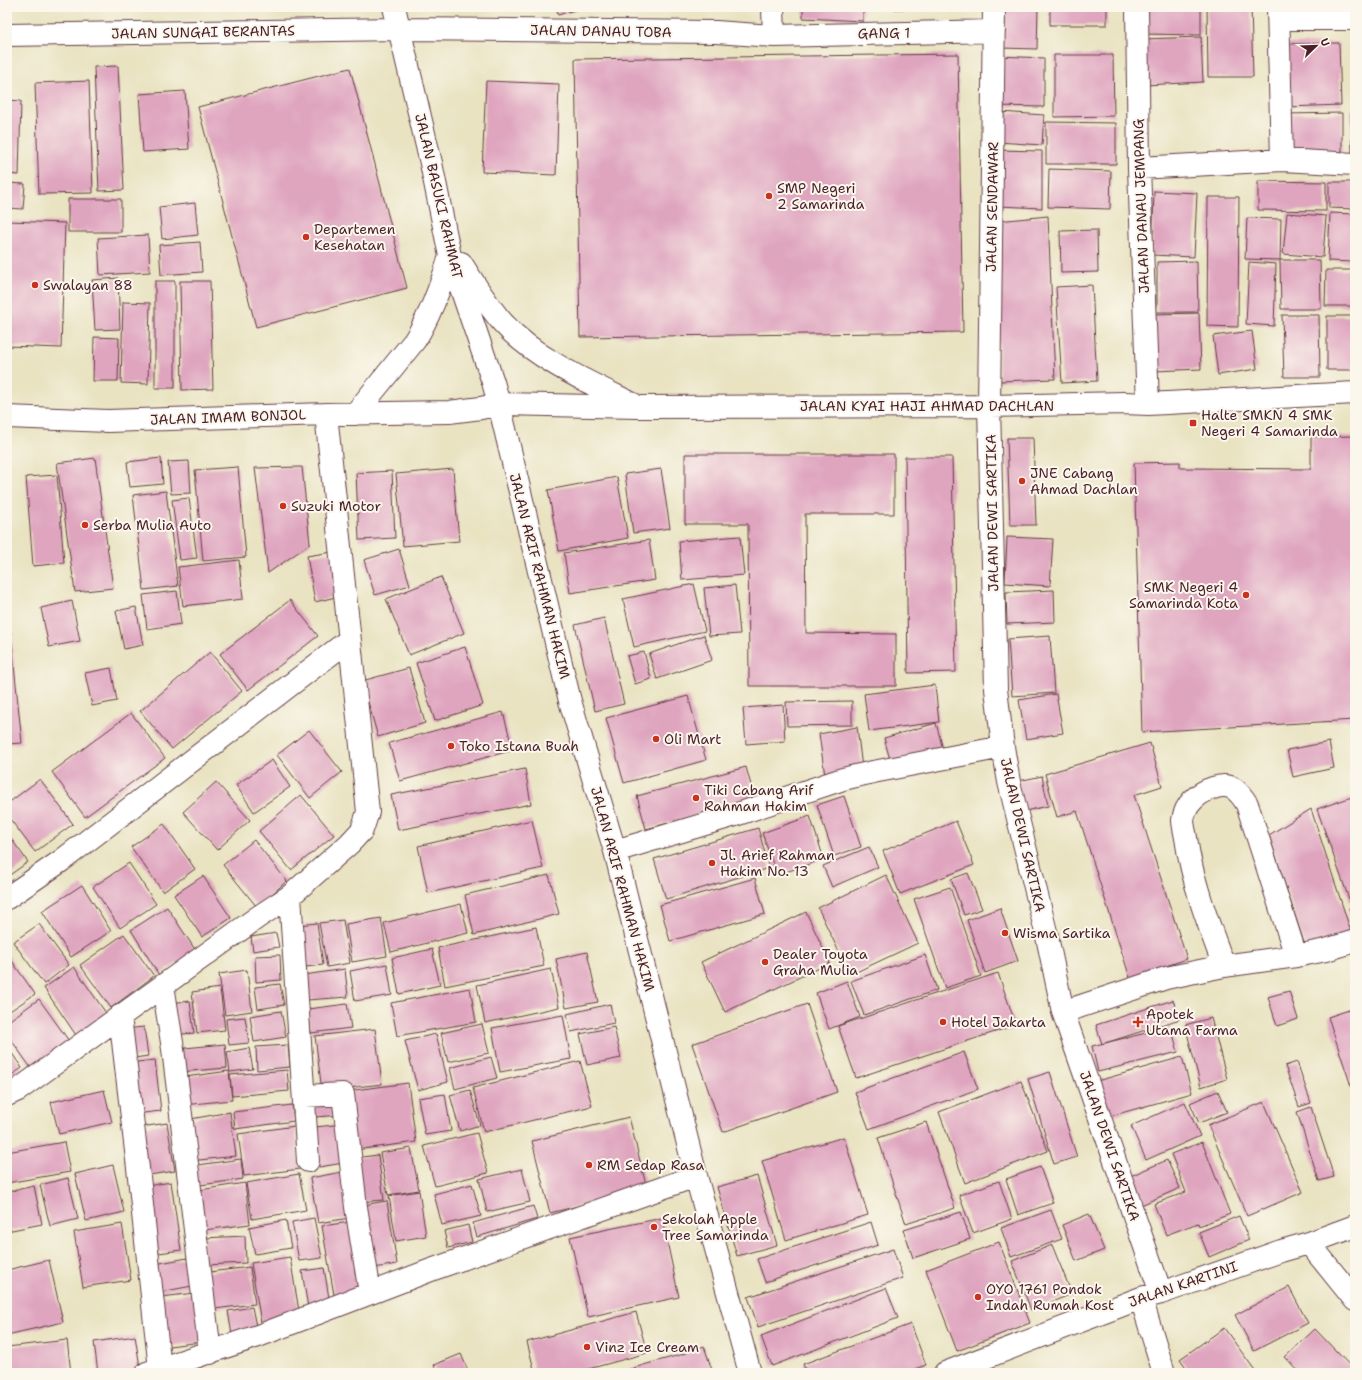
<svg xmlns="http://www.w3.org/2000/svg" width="1362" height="1380" font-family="'Shantell Sans',sans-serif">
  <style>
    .building { fill: #dfa5bf }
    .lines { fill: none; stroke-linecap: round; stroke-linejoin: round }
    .minor-casing { stroke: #623c42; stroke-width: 24 }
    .minor { stroke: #fff; stroke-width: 22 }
    .poi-dot { fill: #c8321e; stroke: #fbf7ec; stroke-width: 1.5 }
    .labels { text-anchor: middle; stroke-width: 4; stroke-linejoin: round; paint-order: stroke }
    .street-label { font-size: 14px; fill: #4a1f2b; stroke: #fbf7ec }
    .poi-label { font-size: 14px; fill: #4a1f2b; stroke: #fbf7ec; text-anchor: start }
  </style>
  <rect width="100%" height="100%" fill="#fbf7ec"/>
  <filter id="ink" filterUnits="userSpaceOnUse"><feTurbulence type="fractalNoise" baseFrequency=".025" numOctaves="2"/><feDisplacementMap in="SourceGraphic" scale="8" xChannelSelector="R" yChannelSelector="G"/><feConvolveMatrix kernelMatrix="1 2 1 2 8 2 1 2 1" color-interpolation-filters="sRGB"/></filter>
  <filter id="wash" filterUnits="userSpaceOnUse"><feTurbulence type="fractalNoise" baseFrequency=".012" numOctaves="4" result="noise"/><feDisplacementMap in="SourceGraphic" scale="16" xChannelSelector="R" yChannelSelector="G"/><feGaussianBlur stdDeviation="0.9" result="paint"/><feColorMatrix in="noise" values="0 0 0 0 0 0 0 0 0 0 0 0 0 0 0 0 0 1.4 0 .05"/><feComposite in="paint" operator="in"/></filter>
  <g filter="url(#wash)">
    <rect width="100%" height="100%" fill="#e9e3c2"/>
    <g id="blocks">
      <path class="building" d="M556,7H585L558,15Z
        M604,7H634V9L604,10Z
        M803,7H863V21L803,18Z
        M871,7H970V9H871Z
        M1050,7H1107V25H1050Z
        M1144,7H1201V35L1144,34Z
        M1207,7H1251L1253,77H1208Z
        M1291,7H1341L1342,12H1291Z
        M1001,8H1038L1037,49L1001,48Z
        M1201,37L1203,82L1145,85L1142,39Z
        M1339,43L1341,105L1288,107L1286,44Z
        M958,54L963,332L580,337L575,59Z
        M1054,55H1113L1114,116L1054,117Z
        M998,56L1044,58V107L997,106Z
        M118,66L124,190L99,191L94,67Z
        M350,68L407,288L256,327L198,107Z
        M89,81L93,193L39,194L35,83Z
        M486,81L559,84L556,175L482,172Z
        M185,91L189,149L143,152L139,94Z
        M7,100L21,101L19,175L7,174Z
        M1351,110H1355V156H1352Z
        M1000,112L1044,115L1042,145L998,142Z
        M1342,113V158L1286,159V114Z
        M1046,122L1116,123V164H1046Z
        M997,150L1042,151V208L999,206Z
        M1049,169L1111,171L1110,209L1048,207Z
        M1258,181L1326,182V211L1258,210Z
        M1329,182H1355V209L1329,208Z
        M7,183L25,184L23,209L7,208Z
        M1154,191L1197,193L1194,257L1152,255Z
        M1208,197H1239L1238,327L1207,326Z
        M68,199H121V232H68Z
        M195,203L198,235L162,239L159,207Z
        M1287,213L1326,216L1323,257L1283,254Z
        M1330,213L1355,214V262L1328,261Z
        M1048,216L1055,379L999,381L998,221Z
        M1247,218L1281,219L1280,260L1245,259Z
        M7,221L65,223L61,348L7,346Z
        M1097,230L1098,272L1061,273L1060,231Z
        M148,235L150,272L100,275L98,238Z
        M200,242L202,272L161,275L159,245Z
        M1280,260H1320L1321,309H1281Z
        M1197,261L1198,312H1157V262Z
        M1249,262L1276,264L1274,326L1246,324Z
        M1326,270H1355V306H1325Z
        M118,278L120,329L95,330L92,280Z
        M155,281H175V388H155Z
        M180,281H210L213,389L182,390Z
        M1092,285L1097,381L1062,383L1056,287Z
        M123,302L150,303L148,384L121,383Z
        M1199,313L1201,369L1155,371L1152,314Z
        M1282,315H1319L1320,377H1284Z
        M1327,316H1355V370H1327Z
        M1252,331L1257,369L1218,375L1213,336Z
        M94,337L119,338L118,381H93Z
        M1355,436V720L1142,732L1134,463L1180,462V468H1185L1311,469V437Z
        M1007,438H1033L1036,525H1010Z
        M685,454H894V514H805L806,633L896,634V686H749L748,524H685Z
        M905,457H952L956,672L908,673Z
        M95,458L113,588L75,592L57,463Z
        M161,458L163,484L130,487L127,462Z
        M189,461L191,493L171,494L168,462Z
        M238,467L246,557L203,561L195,470Z
        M302,467L310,544L268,573L255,468Z
        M453,469L459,541L403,546L396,474Z
        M661,469L670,528L633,533L625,474Z
        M392,471L395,538L359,540L356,473Z
        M57,475L64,563L33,566L26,477Z
        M617,477L628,538L559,551L548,490Z
        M166,491L178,586L144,590L133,495Z
        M189,498L197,558L180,560L172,500Z
        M740,536L744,575L682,580L679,541Z
        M1007,537L1053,539L1050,586L1005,583Z
        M649,540L655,580L570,593L564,553Z
        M399,549L410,585L375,595L364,560Z
        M332,552L340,596L315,602L307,556Z
        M239,560L243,599L183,606L178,567Z
        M441,577L464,633L409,655L386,599Z
        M694,584L705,631L634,647L623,599Z
        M735,585L740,634L709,636L704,588Z
        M1054,590L1055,622L1007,624L1006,592Z
        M177,591L181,624L147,629L143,595Z
        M290,600L318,636L248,690L220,654Z
        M72,601L80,641L49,647L41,608Z
        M7,606H8L22,743L7,744Z
        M136,607L143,645L124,649L116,611Z
        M604,618L624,704L595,711L575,625Z
        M704,635L712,660L657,679L649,654Z
        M1050,636L1054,693L1012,696L1008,639Z
        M465,647L483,705L435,721L416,663Z
        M210,652L242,691L172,749L140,711Z
        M644,652L651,679L635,684L627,656Z
        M111,668L117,701L92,706L85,673Z
        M409,668L425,723L378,737L362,681Z
        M935,685L939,722L869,731L864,694Z
        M1056,694L1063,733L1026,739L1019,700Z
        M688,696L706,760L624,783L606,718Z
        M852,701V725L787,726L786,702Z
        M783,705L785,741L746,744L743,708Z
        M503,712L513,750L400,781L389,743Z
        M131,713L165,758L85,817L52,772Z
        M936,723L944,753L892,767L884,738Z
        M857,727L862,768L825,776L819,734Z
        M309,730L342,772L310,798L277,755Z
        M1329,742L1334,768L1293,777L1287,750Z
        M1150,743L1162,786L1134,795L1187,959L1130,978L1077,811L1057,817L1045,774Z
        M272,760L290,787L254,812L236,785Z
        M746,767L755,800L646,829L637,796Z
        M525,769L531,804L398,830L391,795Z
        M1042,776L1048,806L1021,812L1014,782Z
        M40,779L73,824L35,852L7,815V804Z
        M216,782L250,820L217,850L183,812Z
        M301,795L334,835L291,870L259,831Z
        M844,796L861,847L834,856L817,805Z
        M1352,797L1355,806V901L1350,902L1317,809Z
        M1311,809L1352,935L1305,946L1269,835Z
        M810,816L824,859L777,875L762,833Z
        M532,820L543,868L428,893L418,846Z
        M956,821L974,865L900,894L883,851Z
        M164,824L195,869L163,892L131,847Z
        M758,828L769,868L666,899L654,859Z
        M7,833L28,862L7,877Z
        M254,840L287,881L257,907L223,865Z
        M869,847L878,867L832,887L823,866Z
        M129,863L156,904L120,928L93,887Z
        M968,873L982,909L964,915L951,879Z
        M549,875L559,914L474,935L465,895Z
        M886,875L918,943L850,975L818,908Z
        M203,876L231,918L202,937L174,895Z
        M755,878L765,914L670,941L660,905Z
        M82,885L111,931L71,957L42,911Z
        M950,887L981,976L945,988L914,899Z
        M461,904L468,933L391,952L384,923Z
        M1355,906V926L1349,908Z
        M167,907L196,951L159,975L131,930Z
        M1000,908L1018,961L985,973L967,920Z
        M806,912L830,963L725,1012L701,962Z
        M381,918L387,956L352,962L346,924Z
        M343,920L350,963L327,967L319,923Z
        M317,923L323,965L306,967L299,925Z
        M39,924L69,965L44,984L13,942Z
        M536,927L544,966L445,986L438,948Z
        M276,933L279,947L253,951L251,937Z
        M124,934L154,976L111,1008L80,965Z
        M432,949L440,985L399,994L392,958Z
        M587,952L598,1002L566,1008L556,959Z
        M7,954L35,994L7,1013Z
        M280,955L281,980L256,982L255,956Z
        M925,955L937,990L864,1015L851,981Z
        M387,964L392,995L355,1001L350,971Z
        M74,967L108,1016L78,1038L44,988Z
        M345,969L348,997L307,1000L304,975Z
        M551,969L559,1007L485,1023L477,985Z
        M247,970L252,1011L225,1015L219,974Z
        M998,973L1016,1025L856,1078L838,1026Z
        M847,981L860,1017L829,1029L816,993Z
        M280,984L284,1005L258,1009L255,987Z
        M220,988L225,1030L197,1033L192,992Z
        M470,988L476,1022L397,1036L391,1003Z
        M1289,991L1298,1019L1277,1026L1268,997Z
        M39,999L69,1041L31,1068L7,1034V1022Z
        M1173,1000L1180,1019L1102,1044L1096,1025Z
        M190,1001L194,1033L173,1035L167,1003Z
        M347,1004L351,1028L311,1033L308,1009Z
        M610,1004L614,1023L571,1032L567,1014Z
        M807,1004L837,1092L723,1132L692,1044Z
        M1355,1008V1098L1328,1017Z
        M281,1011L286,1037L254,1042L250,1016Z
        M563,1015L571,1059L500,1072L492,1028Z
        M245,1017L249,1043L229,1045L226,1019Z
        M1211,1018L1227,1079L1201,1087L1185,1025Z
        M482,1024L489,1053L448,1062L441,1033Z
        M144,1027L148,1056L128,1059L124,1029Z
        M614,1027L621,1058L587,1065L580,1034Z
        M1171,1027L1178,1052L1098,1072L1092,1046Z
        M375,1029L382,1084L322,1091L315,1036Z
        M436,1034L448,1082L418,1090L405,1041Z
        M225,1044L227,1068L179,1072L175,1049Z
        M288,1045L290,1067L257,1070L256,1047Z
        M7,1046L22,1068L7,1078Z
        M249,1048L253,1069L230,1072L227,1052Z
        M964,1052L978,1089L869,1129L855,1092Z
        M491,1057L497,1078L455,1089L450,1068Z
        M1182,1057L1192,1093L1107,1117L1097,1081Z
        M155,1060L161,1111L135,1114L129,1063Z
        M580,1061L592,1106L484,1132L473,1088Z
        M1297,1062L1311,1103L1299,1107L1285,1066Z
        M287,1070L289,1091L232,1096L230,1075Z
        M229,1071L232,1100L183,1105L178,1078Z
        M1050,1072L1077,1157L1054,1164L1028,1079Z
        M1021,1081L1048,1151L965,1183L939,1112Z
        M408,1083L416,1142L355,1150L347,1091Z
        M104,1090L112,1122L59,1134L51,1102Z
        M470,1090L480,1125L460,1131L450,1095Z
        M1218,1091L1227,1112L1199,1123L1190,1103Z
        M445,1094L451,1131L425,1135L418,1098Z
        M341,1097L342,1115L315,1117L313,1099Z
        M1185,1102L1200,1136L1146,1160L1131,1126Z
        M1264,1102L1303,1192L1247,1216L1208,1125Z
        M292,1105L294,1121L235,1129L233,1112Z
        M1311,1107L1334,1177L1319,1181L1297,1112Z
        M230,1112L236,1156L190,1161L185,1120Z
        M629,1117L647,1189L550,1213L532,1141Z
        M926,1122L955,1208L906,1224L878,1138Z
        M167,1123L175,1171L143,1176L135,1128Z
        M344,1124L350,1162L319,1167L315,1127Z
        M295,1126L300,1169L244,1176L238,1134Z
        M477,1133L488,1173L435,1186L424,1146Z
        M844,1137L868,1215L786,1240L762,1161Z
        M64,1142L70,1172L7,1183V1152Z
        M1202,1142L1230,1214L1199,1226L1198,1223L1166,1235L1154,1204L1186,1192L1171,1154Z
        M411,1148L419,1190L388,1195L380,1153Z
        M378,1155L384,1200L360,1202L354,1158Z
        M241,1159L243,1179L194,1186L191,1166Z
        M1167,1160L1180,1188L1141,1205L1128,1177Z
        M113,1165L124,1212L86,1221L75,1174Z
        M1040,1167L1053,1203L1018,1215L1006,1179Z
        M522,1169L530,1202L487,1212L479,1179Z
        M342,1172L350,1218L318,1223L310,1178Z
        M299,1174L306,1210L252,1219L246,1183Z
        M757,1176L777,1245L737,1256L717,1187Z
        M68,1178L78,1219L50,1226L40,1185Z
        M999,1181L1012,1219L973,1233L959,1195Z
        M171,1182L181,1250L151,1254L141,1187Z
        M245,1183L250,1224L196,1231L193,1191Z
        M472,1184L481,1216L442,1225L434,1194Z
        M34,1186L42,1224L7,1231V1192Z
        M419,1191L426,1236L396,1241L389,1196Z
        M387,1201L397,1264L374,1268L363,1205Z
        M533,1206L537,1219L477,1237L473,1223Z
        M1051,1210L1062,1239L1011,1257L1001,1228Z
        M961,1212L970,1239L913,1258L904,1230Z
        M1089,1214L1104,1250L1076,1261L1062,1225Z
        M1239,1216L1249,1240L1209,1257L1199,1232Z
        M314,1218L322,1258L299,1261L292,1222Z
        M662,1218L679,1297L588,1317L570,1237Z
        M286,1220L291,1248L255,1254L249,1227Z
        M350,1222L361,1291L334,1295L322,1226Z
        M871,1222L878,1245L765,1282L757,1259Z
        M122,1224L131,1280L83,1287L74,1232Z
        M468,1225L472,1242L448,1248L444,1231Z
        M245,1236L246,1263L205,1265L203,1238Z
        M999,1242L1030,1323L957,1351L926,1270Z
        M1052,1245L1072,1294L1031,1310L1012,1261Z
        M893,1249L903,1278L758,1327L748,1297Z
        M290,1257L300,1317L261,1323L251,1263Z
        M187,1258L192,1286L155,1293L150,1265Z
        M49,1260L63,1322L7,1335V1270Z
        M250,1267L255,1304L206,1310L201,1273Z
        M324,1268L330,1304L308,1308L302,1271Z
        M1289,1287L1308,1323L1254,1351L1235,1315Z
        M886,1288L898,1318L772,1366L761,1336Z
        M194,1293L201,1342L161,1347L154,1298Z
        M252,1307L257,1331L232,1335L228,1311Z
        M636,1312L647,1353L574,1373H535L527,1342Z
        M911,1324L926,1365L904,1373H806L803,1364Z
        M1224,1328L1257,1373H1190L1180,1359Z
        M1315,1329L1355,1371V1373H1300L1285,1357Z
        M135,1336L141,1373H98L94,1342Z
        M67,1340L71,1373H7V1347Z
        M704,1346L713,1373H617L647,1364L680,1355Z
        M461,1354L469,1373H437L434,1365Z"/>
    </g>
  </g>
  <g filter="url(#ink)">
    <use href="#blocks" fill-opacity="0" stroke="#623c42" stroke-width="1"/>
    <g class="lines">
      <defs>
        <path id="minor" d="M994,7L989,406L996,689L1003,747L1009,782L1046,932L1063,1012L1161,1293
          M1137,7L1139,168L1148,404
          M1278,7L1282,160
          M1279,19H1355
          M7,35L399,29L716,32L774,36L773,7
          M774,36L994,31
          M1139,168L1282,160L1355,164
          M461,263C474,283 487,305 503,323C535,359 590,383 633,404
          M355,414L415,340C431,314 441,286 450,256
          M7,417L108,421L326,414L449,412L481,408L499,404L493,382L450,256L431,163L394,7
          M615,851L732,816L843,779L873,772L1003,747
          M290,896L308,1161
          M7,898L61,861L349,640
          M1224,966C1209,926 1192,881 1186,838C1185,832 1183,825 1183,820C1185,804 1199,792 1213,788C1231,782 1238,790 1247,804L1296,956
          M163,985L173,1049L210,1353
          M1063,1012L1166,978L1224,966L1296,956L1326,950L1355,941
          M120,1016L138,1168L160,1369
          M7,1095L18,1090L258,917L290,896L349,844L362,830L368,812L326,414
          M304,1096L343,1094L356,1207L370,1293
          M1309,1243L1355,1300
          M1141,1298L1164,1373
          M147,1373L258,1336L431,1270L696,1176
          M750,1373L696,1176L615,851L570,701L499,404L637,407L989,406L1124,403L1148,404L1355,393
          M945,1373L1141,1298L1161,1293L1281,1251L1309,1243L1355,1226"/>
      </defs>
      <use href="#minor" class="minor-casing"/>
      <use href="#minor" class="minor"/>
    </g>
  </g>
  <g class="poi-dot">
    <circle cx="769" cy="196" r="4"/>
    <circle cx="306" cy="237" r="4"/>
    <circle cx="35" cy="285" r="4"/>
    <rect x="1189" y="419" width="8" height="8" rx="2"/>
    <circle cx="1022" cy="481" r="4"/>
    <circle cx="283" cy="506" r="4"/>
    <circle cx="85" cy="525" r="4"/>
    <circle cx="1246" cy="595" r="4"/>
    <circle cx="656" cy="739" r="4"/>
    <circle cx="451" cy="746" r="4"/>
    <circle cx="696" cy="798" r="4"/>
    <circle cx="712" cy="863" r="4"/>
    <circle cx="1005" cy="933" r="4"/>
    <circle cx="765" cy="962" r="4"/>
    <circle cx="943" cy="1022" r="4"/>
    <path d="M1136 1016h4v4h4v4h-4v4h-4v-4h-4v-4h4z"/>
    <circle cx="589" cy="1165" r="4"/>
    <circle cx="654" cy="1227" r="4"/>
    <circle cx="978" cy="1297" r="4"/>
    <circle cx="587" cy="1347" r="4"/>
  </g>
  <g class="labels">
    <g class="street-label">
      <text transform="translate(601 31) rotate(1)" y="5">JALAN DANAU TOBA</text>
      <text transform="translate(203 32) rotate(-1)" y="5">JALAN SUNGAI BERANTAS</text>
      <text transform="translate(884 33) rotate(-1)" y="5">GANG 1</text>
      <text transform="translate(439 196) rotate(77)" y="5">JALAN BASUKI RAHMAT</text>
      <text transform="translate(1141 206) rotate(-92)" y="5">JALAN DANAU JEMPANG</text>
      <text transform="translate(992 207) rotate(-89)" y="5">JALAN SENDAWAR</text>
      <text x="927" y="411">JALAN KYAI HAJI AHMAD DACHLAN</text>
      <text transform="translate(228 417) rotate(-2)" y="5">JALAN IMAM BONJOL</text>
      <text transform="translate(992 513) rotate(-91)" y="5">JALAN DEWI SARTIKA</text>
      <text transform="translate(540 576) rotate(76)" y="5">JALAN ARIF RAHMAN HAKIM</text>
      <text transform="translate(1023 835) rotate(77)" y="5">JALAN DEWI SARTIKA</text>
      <text transform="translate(623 889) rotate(75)" y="5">JALAN ARIF RAHMAN HAKIM</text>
      <text transform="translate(1110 1146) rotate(71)" y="5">JALAN DEWI SARTIKA</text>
      <text transform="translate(1183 1284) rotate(-19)" y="5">JALAN KARTINI</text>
    </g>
    <g class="poi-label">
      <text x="777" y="193">SMP Negeri<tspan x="777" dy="16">2 Samarinda</tspan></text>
      <text x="314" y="234">Departemen<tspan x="314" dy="16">Kesehatan</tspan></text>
      <text x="43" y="290">Swalayan 88</text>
      <text x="1201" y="420">Halte SMKN 4 SMK<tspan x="1201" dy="16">Negeri 4 Samarinda</tspan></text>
      <text x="1030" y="478">JNE Cabang<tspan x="1030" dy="16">Ahmad Dachlan</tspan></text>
      <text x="291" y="511">Suzuki Motor</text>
      <text x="93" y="530">Serba Mulia Auto</text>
      <text x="1238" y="592" text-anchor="end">SMK Negeri 4<tspan x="1238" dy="16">Samarinda Kota</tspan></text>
      <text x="664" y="744">Oli Mart</text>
      <text x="459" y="751">Toko Istana Buah</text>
      <text x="704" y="795">Tiki Cabang Arif<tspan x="704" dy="16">Rahman Hakim</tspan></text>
      <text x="720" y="860">Jl. Arief Rahman<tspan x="720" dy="16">Hakim No. 13</tspan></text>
      <text x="1013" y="938">Wisma Sartika</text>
      <text x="773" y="959">Dealer Toyota<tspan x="773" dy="16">Graha Mulia</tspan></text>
      <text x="1146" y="1019">Apotek<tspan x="1146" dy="16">Utama Farma</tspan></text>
      <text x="951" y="1027">Hotel Jakarta</text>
      <text x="597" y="1170">RM Sedap Rasa</text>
      <text x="662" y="1224">Sekolah Apple<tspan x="662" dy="16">Tree Samarinda</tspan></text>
      <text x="986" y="1294">OYO 1761 Pondok<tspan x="986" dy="16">Indah Rumah Kost</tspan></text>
      <text x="595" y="1352">Vinz Ice Cream</text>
    </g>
  </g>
  <rect width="1362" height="1380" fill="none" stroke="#fbf7ec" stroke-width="24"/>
  <g transform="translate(1316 46) rotate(67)" stroke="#fbf7ec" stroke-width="3" paint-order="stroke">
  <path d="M0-3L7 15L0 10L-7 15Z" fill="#4a1f2b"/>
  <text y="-6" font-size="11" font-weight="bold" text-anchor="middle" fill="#4a1f2b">U</text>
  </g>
</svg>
